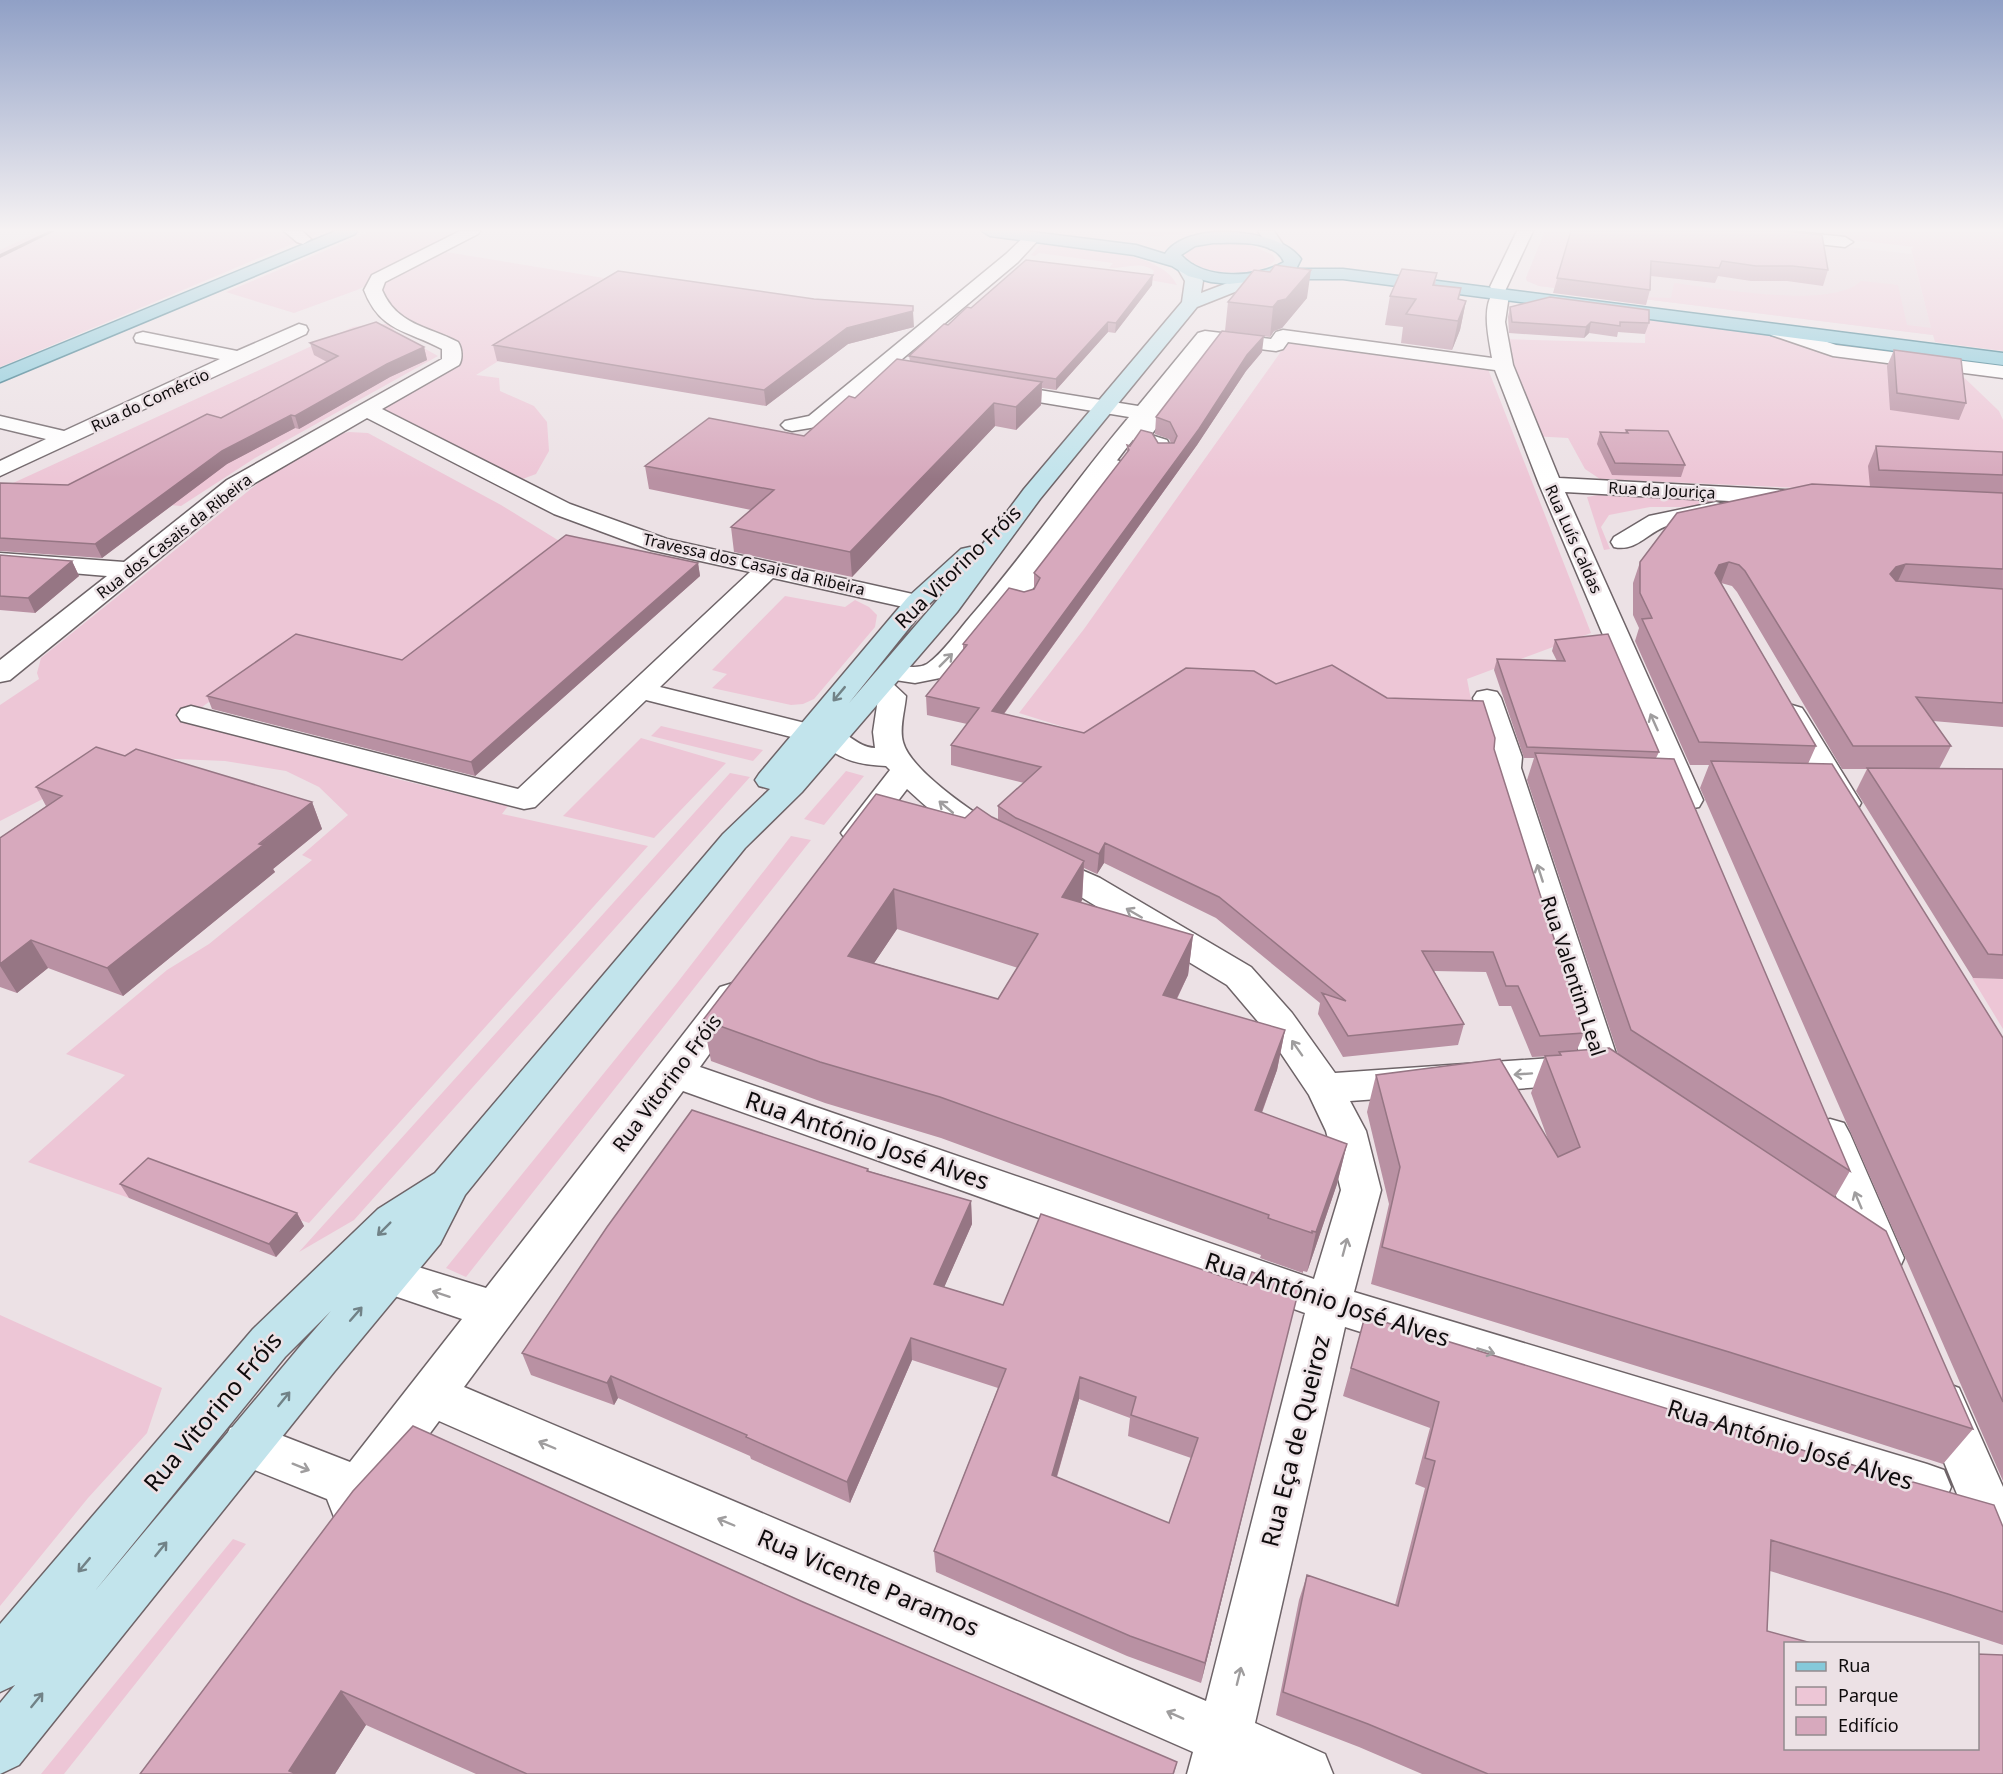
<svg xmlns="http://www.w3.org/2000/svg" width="2003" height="1774" font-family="'Noto Sans',sans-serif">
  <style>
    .built { fill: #e5d2da }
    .green { fill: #edc6d6 }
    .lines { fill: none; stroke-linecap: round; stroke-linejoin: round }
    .stream { fill: #7d5e6a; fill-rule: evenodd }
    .pedestrian-casing { stroke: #6e6468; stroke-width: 3 }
    .minor-casing { stroke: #6e6468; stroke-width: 3 }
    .secondary-casing { stroke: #6e6468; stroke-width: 3 }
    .primary-casing { stroke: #276f82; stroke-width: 3 }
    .pedestrian { fill: #fff; fill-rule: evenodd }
    .minor { fill: #fff; fill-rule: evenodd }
    .secondary { fill: #c2e4ec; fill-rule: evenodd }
    .primary { fill: #85c9da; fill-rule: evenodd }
    .wall { fill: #b991a3; fill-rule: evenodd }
    .shaded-wall { fill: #967684 }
    .building { fill: #d7a9bd; stroke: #967684; stroke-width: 1.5; fill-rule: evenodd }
    .oneway { stroke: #9f9d9e }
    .oneway2 { stroke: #718287 }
    .labels { text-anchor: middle; stroke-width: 5; stroke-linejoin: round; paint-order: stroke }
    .far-street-label { font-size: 16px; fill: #0e0b0c; stroke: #ece1e5 }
    .street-label { font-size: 20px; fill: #0e0b0c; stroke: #ece1e5 }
    .near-street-label { font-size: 24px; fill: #0e0b0c; stroke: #ece1e5 }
  </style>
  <rect width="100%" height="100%" fill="#ece1e5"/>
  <path class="built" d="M1545,231H1699L1912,254L1933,335L1539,286L1527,281L1526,278Z"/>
  <path class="green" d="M41,231H323L0,367V250Z
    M372,231H472L434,250L604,278L543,317L559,323L476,375L499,378L500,391L534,406L547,422L549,451L536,474L509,484L366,409L452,361V352L392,321L378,280L357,290L294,313L226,292Z
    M1093,231H1203L1156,236Z
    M1545,231H1629L1645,297L1671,298L1674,283C1715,288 1832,310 1861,281L1898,285L1907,325L1931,328L1911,249L1914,247L1778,231H2003V351L1935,342L1933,335L1539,286L1527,281L1526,278Z
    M1221,242L1250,245L1273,255L1275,260C1261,279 1199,275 1185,258V253L1201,245Z
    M1048,243C1081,247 1162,252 1177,285L1150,280L1154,271C1141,260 1124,269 1109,268L1113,263L1039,253L1035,256L1031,255L1040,245Z
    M1646,314L1778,331L1813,345L1952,366L1999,411L2003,420V497L1600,479L1585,469L1568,438L1531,436L1499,339L1645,343Z
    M373,324H391L395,332L438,356L255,458L181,506L0,489L353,327Z
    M1287,343L1488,369L1591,633L1467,679L1475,720L1105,740L1019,713L1084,629Z
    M349,432L368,433L501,505L569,547L406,674L282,649L191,715L393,778L508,806L502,814L648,846L309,1223L189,1183L158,1170L129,1198L28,1162L125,1075L66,1054L167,970L209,944L312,860L302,855L348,815L319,787L286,771L225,761L152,758L62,789L0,821V705L39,679L37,673L41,658L267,476L335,435Z
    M1598,495L1717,500L1725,507H1650L1609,515L1601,527L1610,549L1604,550L1587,497Z
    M785,596L845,607L855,600L869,607L877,615L875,627L814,699L803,704L791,705L712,688L727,674L712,670Z
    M661,726L763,750L753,761L651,736Z
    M641,738L726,763L654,838L563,816Z
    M846,771L864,776L824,825L804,819Z
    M730,773L750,777L354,1220L299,1252Z
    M791,836L811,840L466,1277L446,1268L677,983Z
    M1972,978L2003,979V1029Z
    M0,1315L162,1388L147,1433L88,1498L0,1606Z
    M233,1539L246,1544L64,1774H41Z"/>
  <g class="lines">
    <path class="stream" d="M49,231H55L0,258V254Z"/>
    <defs>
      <path id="pedestrian" d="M1211,339L1217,340L1220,344L1151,435L1167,440L1174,454L1171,458H1157L1152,448L1134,442L1131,435L1205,340Z
        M1116,460L1123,462L1126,466L1031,591L1037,597L1032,606L1024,608L1016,606L1006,592L1109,462Z"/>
      <path id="minor" d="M284,231H302L311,239L303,244L297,242Z
        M460,231H480L478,234L385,282L382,290C397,325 427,326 458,342C462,348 463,359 459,365L382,409L570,504L667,539L926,597L930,602L926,607L917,610L773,578L660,687L817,726L822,732L817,738L807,741L646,700L535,807L524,809L181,721L177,715L181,709L191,706L518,789L750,572L651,550L554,514L367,418L243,490L10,680L0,682V660L107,576L0,567V553L124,562L227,480L442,359V349C407,330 380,332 364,290L372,275Z
        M1517,231H1533L1505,291L1509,295L1505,322L1513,365L1559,478L1803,491L1811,493L1814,498L1811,503L1803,505L1565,492L1703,800L1699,807L1688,809L1677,807L1673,800L1539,484L1495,370L1288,342L1283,349L1276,351L1210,343L1124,451L1007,606L963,659L945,677L915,683L882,678L878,672L882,666C896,663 915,671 927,664C943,653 957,632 970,617C1026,553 1074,482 1129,417L996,395L989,393L986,389L989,385L996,383L1138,406L1198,333L1205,331L1271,339L1276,332L1283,330L1492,358C1489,339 1481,308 1494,291L1490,287Z
        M1739,231H1787L1845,237L1853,242L1845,247L1747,236Z
        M1033,232L1041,237L1018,262L822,426L792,431L785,429L781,425L785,421L809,416L1006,254L1027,234Z
        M299,324L306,326L308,330L306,334L0,476V461L46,439L0,428V416L64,431L220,359L136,342L134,338L136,334L143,332L237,351Z
        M1778,325L1836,345L2003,366V378L1833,356L1771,335L1769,331L1771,327Z
        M1716,502L1724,504L1728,509L1724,514C1705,519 1683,519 1664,527C1647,534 1635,552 1614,547L1611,542L1614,537L1649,516Z
        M880,679L890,681L906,696C905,710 899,728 903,742C911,772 978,815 1005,833L1010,840L1005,847C997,849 990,851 982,847C957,835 928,808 907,789L868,840L857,843L846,840L841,833L890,770L886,766C861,765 835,760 819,738L824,732C848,726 852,746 875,748L873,732L878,699L866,687L870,681Z
        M1487,690L1497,692L1501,698L1522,757L1521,768L1618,1060L1635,1071L1641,1081L1635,1091C1616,1097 1610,1092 1593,1081L1583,1084L1350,1101L1366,1131L1381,1190L1354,1292L1927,1464L1944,1470L1951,1487L1944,1504L1927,1510L1345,1327L1255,1723L1325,1754L1333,1774H1187L1193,1752L439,1421L368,1517L351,1524L334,1517L327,1499L230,1460L223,1444L230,1428L247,1422L350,1462L462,1319L374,1289L367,1276L374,1263L389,1258L486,1288L720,987L733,983L746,987L751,996L700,1067L1314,1279L1341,1190L1326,1131L1309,1095L1266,1031L1227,985L1076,894L1032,872L1027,865L1032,858L1043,855L1054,858L1100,878L1251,967L1292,1013L1335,1073L1580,1056L1491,768L1492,757L1473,698L1477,692ZM683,1091L1305,1313L1206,1701L464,1387Z
        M1792,705L1802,708L1806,714L1861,803L1857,810L1846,812L1835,810L1831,803L1778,714L1782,708Z
        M1830,1119L1844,1123L1850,1134L1904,1258L1898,1271L1883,1276L1868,1271L1862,1258L1810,1134L1816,1123Z
        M1943,1382L1959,1388L2003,1487V1570L1985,1563L1920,1403L1927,1388Z"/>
      <path id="secondary" d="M1258,231H1274L1284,246L1282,249H1270Z
        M1187,264L1193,265L1203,281L1201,293L1254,273L1260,274L1263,278L1260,282L1197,307L1040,499L957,612L802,792L745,848L465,1195L440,1244L334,1372L19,1765L0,1774V1703L15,1685L0,1692V1624L253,1329L378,1209L435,1173L723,834L770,789L759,786L755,780L759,774L908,597L961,549L970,547L979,549L1024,489L1182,302L1185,281L1178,269L1181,265ZM953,582L849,703L926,607ZM331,1311L302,1344L94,1592L285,1357Z"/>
      <path id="primary" d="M336,231H357L355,234L0,382V369Z
        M982,231H1024L1136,245L1165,254C1186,220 1280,228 1301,259L1296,269H1343L2003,353V365L1343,279H1273L1229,284L1211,282L1188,276L1172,266L1134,255L990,236ZM1213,243C1233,243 1275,239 1284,262C1257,278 1204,281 1181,255L1195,246Z"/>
    </defs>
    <use href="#pedestrian" class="pedestrian-casing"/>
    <use href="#minor" class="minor-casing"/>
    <use href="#secondary" class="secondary-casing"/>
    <use href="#primary" class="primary-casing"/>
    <use href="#pedestrian" class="pedestrian"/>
    <use href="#minor" class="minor"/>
    <use href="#secondary" class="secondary"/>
    <use href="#primary" class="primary"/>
  </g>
  <path class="wall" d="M1571,231L1828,270L1823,286L1787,281H1751L1718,276L1715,283L1651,276L1650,290L1646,305L1553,293Z
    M1437,273L1435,285L1461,288L1459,299L1466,301L1460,330L1452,350L1401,343L1403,327L1385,325L1390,296Z
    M1152,285L1115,333L1108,332L1056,390L1042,388L1041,405L1016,430L995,426L852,577L734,552L731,527L751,510L649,489L645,466L804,436L855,398L910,361L909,356L948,325L971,308Z
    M1307,298L1282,328L1274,331L1270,337L1225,331L1228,302Z
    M1510,307L1649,323L1645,334L1618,332L1617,337L1589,333L1584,338L1509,333L1508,317Z
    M914,327L848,344L766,406L497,361L493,345Z
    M310,343L424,347L427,360L390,377L299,429L295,428L227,464L102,558L0,551V483L68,485L221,418L327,362L314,355Z
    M1894,350L1966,403L1959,420L1890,410L1887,366Z
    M1262,352L1246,371L1197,445L1004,714L1084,733L1276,684L1387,698L1494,749L1584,1033L1577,1050L1618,1054L1527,780L1534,758H1524L1494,670L1497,659L1557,661L1552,651L1555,640L1659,752L1656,758L1850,1171L1835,1197L1973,1429L1943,1464L1708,1388L1371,1284L1389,1204L1367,1112L1376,1075L1550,1145L1531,1093L1545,1056H1553L1532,1057L1511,1006H1499L1486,972L1434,971L1464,1024L1458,1045L1343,1057L1318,1014L1320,1003L1216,918L1104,863L1097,874L1084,868L1082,900L1081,903L1193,935L1188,975L1177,999L1285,1030L1277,1070L1262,1113L1347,1144L1337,1184L1307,1272L1303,1271V1273L1260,1258L1261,1255L941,1138L825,1103L711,1061L703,1020L965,818L992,817L998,820V806L1024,783L951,765V745L967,724L927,715L926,696L963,650V644L1024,592L1034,589V573L1127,453V445L1171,443L1169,439L1155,434L1156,417ZM897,929L1018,968L998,999L874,963Z
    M1626,430L1685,465L1681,477L1612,475L1597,444L1600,432L1625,433Z
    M1876,446L2003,452V727L1933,721L1951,746L1939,769H2003V979L1973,978L1856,791L1867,769H1842L1737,592L1732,586L1721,583L1816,746L1808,764L2003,1038V1481L1700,788L1709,765H1690L1635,641L1639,628L1633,615V583L1640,562L1870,487L1868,466Z
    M0,555L72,561L79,576L35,613L0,610Z
    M698,563L700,576L475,776L212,709L207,696L402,660Z
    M125,756L312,802L322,829L273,869L275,872L123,996L48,968L17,993L0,987V838L46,806L36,787Z
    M868,1169L869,1171L971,1201L972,1224L944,1287L1003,1305L1247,1285L1299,1289L1201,1683L1127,1656L936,1572L934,1551L998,1388L912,1360L850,1503L751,1459L750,1456L618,1398L614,1405L531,1375L522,1353ZM1079,1399L1130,1418L1128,1436L1191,1458L1169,1523L1057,1477Z
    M120,1184L297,1213L304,1226L276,1257L129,1198Z
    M1365,1316L2003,1527V1645L1924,1619L1770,1571L1767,1631L2003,1774H1422L1359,1747L1276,1715L1299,1600L1307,1575L1395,1605L1425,1488L1415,1484L1430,1428L1343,1396Z
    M353,1491L803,1602L1177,1762L1174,1774H476L366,1725L335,1774H140Z"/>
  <path class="shaded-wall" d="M1311,270L1307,298L1282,328L1274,331L1270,337L1273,307L1278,301Z
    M1153,275L1152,285L1115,333L1116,323Z
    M1466,301L1460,330L1452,350L1458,321Z
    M913,311L914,327L848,344L766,406L764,390L847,328Z
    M1108,322V332L1056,390V379Z
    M1591,322L1589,333L1584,338L1586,327Z
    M1264,336L1262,352L1246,371L1197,445L992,730V711L1247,355Z
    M424,347L427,360L390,377L299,429L295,416L387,364Z
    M1042,382L1041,405L1016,430V407Z
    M994,403L995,426L852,577L850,552Z
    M291,415L295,428L227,464L102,558L95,544L222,451Z
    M72,561L79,576L35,613L28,598Z
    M1729,562L1721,583L1711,587L1715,573L1719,565Z
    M698,563L700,576L475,776L471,762Z
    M1906,564L1896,585L1890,574L1896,567Z
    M312,802L322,829L273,869L275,872L123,996L107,968Z
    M1105,843L1104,863L1097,874L1099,854Z
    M1084,861L1082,900L1061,937L1062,897Z
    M894,889L897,929L852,996L848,956Z
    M1193,935L1188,975L1159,1035L1163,995Z
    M31,940L48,968L17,993L0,966V964Z
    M1285,1030L1277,1070L1248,1150L1255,1110Z
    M1347,1144L1337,1184L1307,1272L1316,1232Z
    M971,1201L972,1224L936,1306L934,1284Z
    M297,1213L304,1226L276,1257L269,1244Z
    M1293,1311L1201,1683L1205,1663Z
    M911,1338L912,1360L850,1503L847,1482Z
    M611,1376L618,1398L614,1405L607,1383Z
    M1080,1377L1079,1399L1051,1496L1052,1475Z
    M341,1691L366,1725L335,1774H292L289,1771Z"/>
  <path class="building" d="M1571,231H1783L1822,235L1828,270L1792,266H1756L1722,261L1719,268L1651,261L1650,290L1557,278Z
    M1026,260L1153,275L1116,323L1108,322L1056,379L909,356L944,324L948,325L967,307L971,308Z
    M1275,265L1311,270L1286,299L1278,301L1273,307L1228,302L1254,270L1270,272Z
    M1402,269L1437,273L1433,285L1461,288L1458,299L1466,301L1458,321L1406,314L1416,299L1390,296Z
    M618,271L814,299L913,306V311L847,328L764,390L493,345Z
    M1550,297L1649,310V323L1620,322V326L1591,322L1586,327L1512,322L1510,307Z
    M376,322L424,347L387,364L295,416L291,415L222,451L95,544L0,538V483L68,485L207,414L221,418L338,356L310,343Z
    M1222,331L1264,336L1247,355L1199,429L992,711L1084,733L1186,668L1254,671L1276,684L1332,665L1387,698L1483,701L1495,738L1494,749L1584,1033L1540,1036L1518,986H1506L1493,952L1422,951L1464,1024L1348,1036L1322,993L1346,1001L1219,897L1105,843L1099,854L1016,818L998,806L1041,767L951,745L979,708L926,696L967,645L963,644L1009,588L1024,592L1034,589L1040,578L1034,573L1129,450L1127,445L1130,446L1141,430L1152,433L1158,443H1174L1177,436L1170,422L1156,417Z
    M1894,350L1961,359L1966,403L1897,393Z
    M897,359L1042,382L1016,407L994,403L850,552L731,527L774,490L645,466L709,418L804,436L849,396L855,398Z
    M1626,430L1668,431L1685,465L1615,463L1600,432L1628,433Z
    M1876,446L2003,452V475L1879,470Z
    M1812,484L2003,493V569L1906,564L1896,567L1890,574L1896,581L2003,589V703L1916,697L1951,746H1853L1745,571L1739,565L1729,562L1719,565L1715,573L1816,746L1699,742L1642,619L1652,618L1640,593V562L1677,513Z
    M566,535L698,563L471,762L207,696L296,634L402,660Z
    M0,555L72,561L28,598L0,596Z
    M1608,634L1659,752L1527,747L1497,659L1565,661L1555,640Z
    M96,747L125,756L136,749L312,802L259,844L263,845L107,968L31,940L0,964V838L62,796L36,787Z
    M1535,753L1674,759L1850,1171L1631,1030Z
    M1711,761L1832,764L2003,1038V1402Z
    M1867,768L2003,769V955L1988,954Z
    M876,794L965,818L977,807L992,817L1084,861L1062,897L1193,935L1163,995L1285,1030L1255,1110L1347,1144L1316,1232L1312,1231V1233L1268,1218L1269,1215L940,1097L820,1062L703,1020ZM894,889L1038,934L998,999L848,956Z
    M1609,1048L1886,1231L1973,1429L1729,1352L1382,1247L1400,1167L1376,1075L1500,1059L1558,1157L1580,1147L1545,1056L1561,1055L1559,1052Z
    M692,1110L868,1169L867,1171L971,1201L934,1284L1003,1305L1041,1214L1247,1285L1252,1272L1299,1289L1205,1663L1130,1636L934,1551L1006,1369L911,1338L847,1482L746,1437L747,1435L611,1376L607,1383L522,1353L607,1227ZM1080,1377L1136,1397L1131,1415L1198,1438L1169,1523L1052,1475Z
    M148,1158L297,1213L269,1244L120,1184Z
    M1365,1316L1825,1457L1994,1505L2003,1527V1612L1948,1594L1771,1540L1767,1631L1815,1644H1785V1749H1977V1654L2003,1655V1774H1488L1368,1724L1283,1692L1307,1575L1398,1606L1435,1461L1425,1458L1439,1402L1351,1368Z
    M413,1426L803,1602L1177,1762L1173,1774H527L341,1691L289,1771L297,1774H140L353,1491Z"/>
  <defs><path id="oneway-shaft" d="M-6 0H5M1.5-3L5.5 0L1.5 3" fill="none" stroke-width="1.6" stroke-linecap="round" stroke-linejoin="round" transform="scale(1.5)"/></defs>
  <g class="oneway">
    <use href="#oneway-shaft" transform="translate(946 660) rotate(-45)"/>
    <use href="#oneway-shaft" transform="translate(1654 722) rotate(-114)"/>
    <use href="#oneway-shaft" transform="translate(946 807) rotate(-140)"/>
    <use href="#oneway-shaft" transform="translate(1540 873) rotate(-108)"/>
    <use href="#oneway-shaft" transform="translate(1134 913) rotate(-150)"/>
    <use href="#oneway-shaft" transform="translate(1297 1048) rotate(-125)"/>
    <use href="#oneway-shaft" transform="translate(1523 1074) rotate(176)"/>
    <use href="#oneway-shaft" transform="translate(1858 1200) rotate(-113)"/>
    <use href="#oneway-shaft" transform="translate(1345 1247) rotate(-75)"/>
    <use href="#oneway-shaft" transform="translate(441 1294) rotate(-162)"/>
    <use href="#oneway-shaft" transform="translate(1486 1351) rotate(17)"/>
    <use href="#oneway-shaft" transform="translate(547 1445) rotate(-157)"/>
    <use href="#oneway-shaft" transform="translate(301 1467) rotate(22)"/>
    <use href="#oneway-shaft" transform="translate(726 1522) rotate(-157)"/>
    <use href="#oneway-shaft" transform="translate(1239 1676) rotate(-76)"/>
    <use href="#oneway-shaft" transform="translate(1175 1715) rotate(-156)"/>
  </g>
  <g class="oneway2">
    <use href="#oneway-shaft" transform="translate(839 694) rotate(130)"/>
    <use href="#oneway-shaft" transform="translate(384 1229) rotate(135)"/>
    <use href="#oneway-shaft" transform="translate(356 1314) rotate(-49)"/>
    <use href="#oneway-shaft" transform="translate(284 1399) rotate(-51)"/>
    <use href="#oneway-shaft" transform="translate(161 1549) rotate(-51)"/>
    <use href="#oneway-shaft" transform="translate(84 1565) rotate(130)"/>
    <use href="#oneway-shaft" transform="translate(37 1700) rotate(-51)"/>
  </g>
  <linearGradient id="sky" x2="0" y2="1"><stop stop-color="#90a0c6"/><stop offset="0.48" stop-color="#f6f2f3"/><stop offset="1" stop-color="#f6f2f3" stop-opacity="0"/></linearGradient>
  <rect width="2003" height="479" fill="url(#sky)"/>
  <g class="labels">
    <g class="far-street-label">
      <text transform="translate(150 400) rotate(-25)" y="6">Rua do Comércio</text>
      <text transform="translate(1662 490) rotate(3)" y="6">Rua da Jouriça</text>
      <text transform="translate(174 536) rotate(-38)" y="6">Rua dos Casais da Ribeira</text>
      <text transform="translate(1574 539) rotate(66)" y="6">Rua Luís Caldas</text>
      <text transform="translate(754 564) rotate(13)" y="6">Travessa dos Casais da Ribeira</text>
    </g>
    <g class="street-label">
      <text transform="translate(958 567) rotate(-44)" y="7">Rua Vitorino Fróis</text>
      <text transform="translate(1573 976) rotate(72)" y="7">Rua Valentim Leal</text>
      <text transform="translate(667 1083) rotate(-53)" y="7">Rua Vitorino Fróis</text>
    </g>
    <g class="near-street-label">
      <text transform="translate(867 1141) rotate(19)" y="8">Rua António José Alves</text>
      <text transform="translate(1327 1300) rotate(18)" y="8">Rua António José Alves</text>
      <text transform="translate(213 1412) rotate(-50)" y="8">Rua Vitorino Fróis</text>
      <text transform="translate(1296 1441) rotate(-76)" y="8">Rua Eça de Queiroz</text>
      <text transform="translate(1790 1445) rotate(17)" y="8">Rua António José Alves</text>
      <text transform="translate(868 1583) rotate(23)" y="8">Rua Vicente Paramos</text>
    </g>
  </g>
  <rect x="1784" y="1642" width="195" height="108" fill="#ece1e5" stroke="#938b8e" stroke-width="1.5"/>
  <rect x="1796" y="1662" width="30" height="9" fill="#85c9da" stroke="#938b8e" stroke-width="1.5"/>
  <text x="1838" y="1672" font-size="18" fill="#0e0b0c">Rua</text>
  <rect x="1796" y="1687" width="30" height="18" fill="#edc6d6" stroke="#938b8e" stroke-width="1.5"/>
  <text x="1838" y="1702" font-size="18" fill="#0e0b0c">Parque</text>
  <rect x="1796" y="1717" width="30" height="18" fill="#d7a9bd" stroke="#938b8e" stroke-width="1.5"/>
  <text x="1838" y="1732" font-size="18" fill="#0e0b0c">Edifício</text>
</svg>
